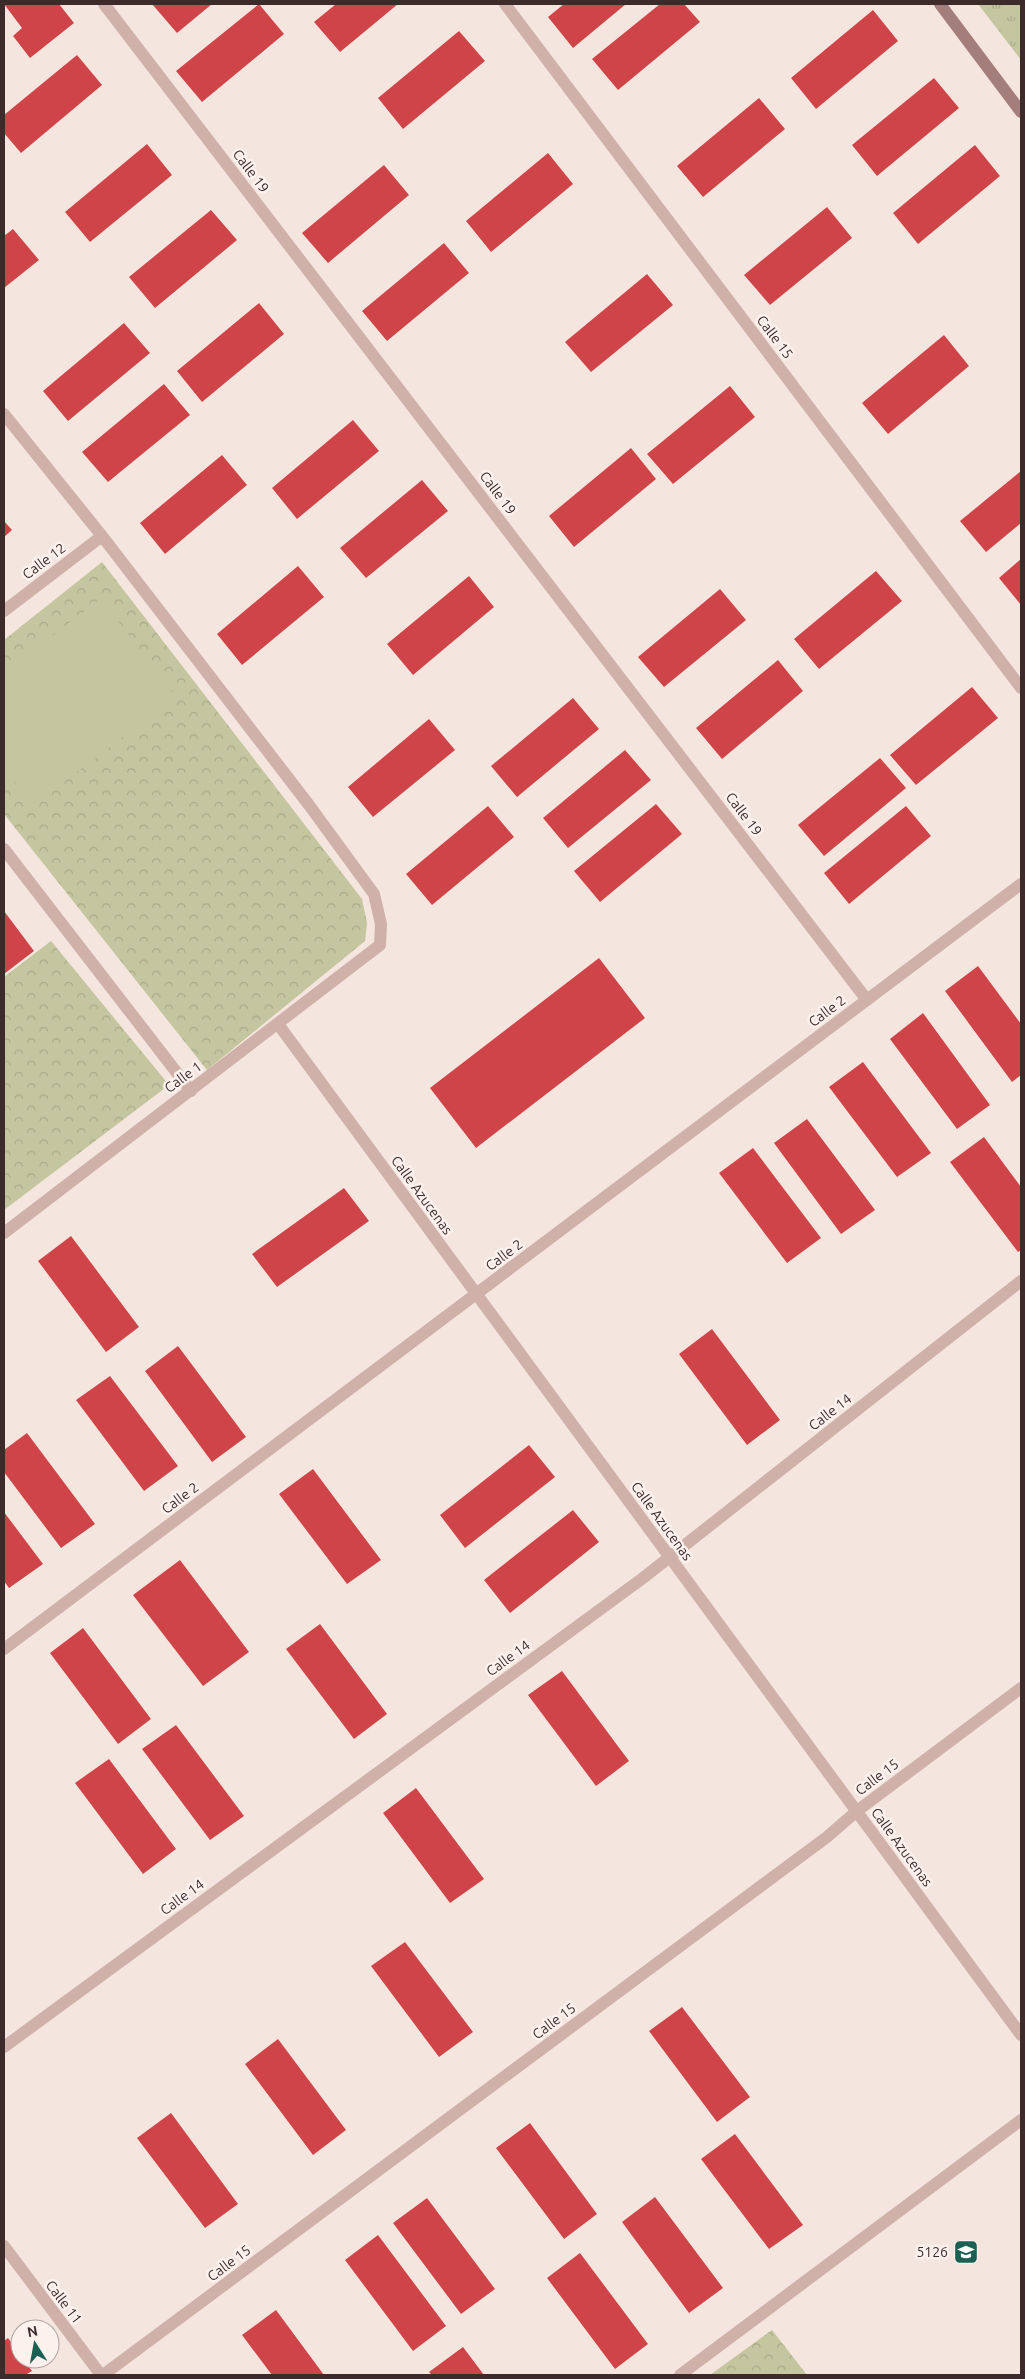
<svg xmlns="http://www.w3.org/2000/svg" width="1025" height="2379" font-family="Ubuntu,sans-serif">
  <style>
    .grass { fill: url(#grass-tufts) }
    .park { fill: url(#park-crowns) }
    .pitch { fill: #c3c69e }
    .building { fill: #cf4448 }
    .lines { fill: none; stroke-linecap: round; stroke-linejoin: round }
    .street { stroke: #cfb1aa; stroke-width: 12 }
    .secondary { stroke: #a37e7b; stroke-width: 12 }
    .labels { text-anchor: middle; stroke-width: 5; stroke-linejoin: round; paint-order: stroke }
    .street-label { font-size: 14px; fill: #3c2b2a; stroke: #fcf1ed }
    .poi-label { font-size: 14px; fill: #3c2b2a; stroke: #fcf1ed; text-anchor: end }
  </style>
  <defs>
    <pattern id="grass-tufts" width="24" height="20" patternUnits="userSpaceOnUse" patternTransform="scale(1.25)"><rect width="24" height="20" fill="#c3c69e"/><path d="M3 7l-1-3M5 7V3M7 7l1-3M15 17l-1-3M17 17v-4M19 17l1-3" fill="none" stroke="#a8aa88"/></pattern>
    <pattern id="park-crowns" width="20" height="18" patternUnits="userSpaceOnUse" patternTransform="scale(1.25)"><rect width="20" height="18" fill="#c3c69e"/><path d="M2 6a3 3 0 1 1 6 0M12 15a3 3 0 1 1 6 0" fill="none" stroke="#a8aa88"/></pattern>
  </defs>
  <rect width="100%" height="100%" fill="#f5e5df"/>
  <path class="grass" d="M978,4H1021V60Z"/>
  <path class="park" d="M102,562L362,899L367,923L365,941L207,1070L4,814V640Z
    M51,941L169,1085L4,1210V977Z
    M772,2330L807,2375H710Z"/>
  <path class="pitch" d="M101,599L176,697L32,806L4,768V672Z"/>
  <path class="building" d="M4,4H59L74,23L30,58L13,36L22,28Z
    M152,4H212L177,33Z
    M259,4L284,34L202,102L176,71Z
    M336,4H398L340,52L314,22Z
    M564,4H626L573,48L548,17Z
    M660,4H684L700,22L618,90L592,59Z
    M873,10L898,41L816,109L791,78Z
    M459,31L485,61L403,129L378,98Z
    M77,55L102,85L21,153L4,133V115Z
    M934,78L959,108L877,176L852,145Z
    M759,98L785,129L703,197L677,166Z
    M147,144L172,175L90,242L65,212Z
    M975,145L1000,176L918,244L893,213Z
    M548,153L573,184L491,252L466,221Z
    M384,165L409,195L328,263L302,233Z
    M827,207L852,238L770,305L744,275Z
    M211,210L237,240L155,308L129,277Z
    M13,229L39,260L4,288V236Z
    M444,243L469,273L387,341L362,311Z
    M647,274L673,305L591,372L565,342Z
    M259,303L284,334L202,402L177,371Z
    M124,323L150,353L68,421L43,391Z
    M944,335L969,366L888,434L862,403Z
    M164,384L190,415L108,482L82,452Z
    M730,386L755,417L673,484L647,454Z
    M353,420L379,451L297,519L272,488Z
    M631,448L656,479L574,547L549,516Z
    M222,455L247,485L165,554L140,523Z
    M1021,471V523L986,552L960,521Z
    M422,480L448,511L366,578L340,548Z
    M4,521L12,530L4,537Z
    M1021,559V605L999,578Z
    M298,566L324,597L242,665L217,634Z
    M876,571L902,601L819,669L794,639Z
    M469,576L494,607L413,675L387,644Z
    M720,589L746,620L664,687L638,657Z
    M778,660L803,691L722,759L696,728Z
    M972,687L998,718L916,785L890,755Z
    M573,698L599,729L517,797L491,766Z
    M429,719L455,750L373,817L348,787Z
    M625,750L651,780L568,848L543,818Z
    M880,758L906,788L824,856L798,825Z
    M656,804L682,834L600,902L574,871Z
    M488,806L514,837L432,905L406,874Z
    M906,806L931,836L849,904L824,873Z
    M4,911L34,951L4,974Z
    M599,958L645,1018L476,1148L430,1088Z
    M978,966L1021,1024V1075L1012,1082L945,991Z
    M923,1013L990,1105L957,1129L890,1039Z
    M863,1062L931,1153L897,1177L829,1087Z
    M807,1119L875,1210L841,1234L774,1143Z
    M984,1137L1021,1187V1250L1018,1252L950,1162Z
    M753,1148L821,1238L787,1263L719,1173Z
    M344,1188L369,1221L277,1287L252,1254Z
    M71,1236L139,1327L106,1352L38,1261Z
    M712,1329L780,1420L747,1445L679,1354Z
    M178,1346L246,1437L212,1462L145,1371Z
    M110,1376L178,1466L144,1491L76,1400Z
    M27,1433L95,1524L61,1548L4,1472V1450Z
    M529,1445L555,1477L465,1548L440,1515Z
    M313,1469L381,1560L347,1584L279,1494Z
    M573,1510L599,1542L510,1613L484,1580Z
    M4,1512L43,1564L9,1588L4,1581Z
    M180,1560L249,1652L203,1686L133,1595Z
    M320,1624L387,1714L354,1739L286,1649Z
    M83,1628L151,1719L118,1744L50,1653Z
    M562,1671L629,1761L596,1786L528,1695Z
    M176,1725L244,1816L210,1840L142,1749Z
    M109,1759L176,1849L143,1874L75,1783Z
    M416,1788L484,1879L450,1903L383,1813Z
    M405,1942L473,2032L439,2057L371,1966Z
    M682,2007L750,2097L717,2122L649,2031Z
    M278,2039L346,2130L313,2155L245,2064Z
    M171,2113L238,2204L205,2228L137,2138Z
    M530,2123L597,2214L564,2239L496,2148Z
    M735,2134L803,2225L769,2249L701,2159Z
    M655,2197L723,2288L689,2313L622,2222Z
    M427,2198L495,2289L461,2314L393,2223Z
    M378,2235L446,2326L413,2351L345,2260Z
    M580,2253L648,2344L615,2369L547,2278Z
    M276,2310L324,2375H272L242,2335Z
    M8,2338L20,2355V2359H23L32,2371L25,2375H4V2341Z
    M463,2347L484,2375H432L429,2372Z"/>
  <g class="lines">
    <path class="street" d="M104,4L867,1000
      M505,4L1021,688
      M4,414L102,536L309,805L374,894L381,924L380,945L4,1233
      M4,611L102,536
      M4,849L191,1091
      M278,1024L1021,2035
      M4,1649L1021,884
      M4,2047L643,1578L1021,1281
      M4,2246L101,2375
      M103,2375L827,1837L857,1811L1021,1688
      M680,2375L1021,2120"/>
    <path class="secondary" d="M940,4L1021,112"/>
  </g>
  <defs>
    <symbol id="school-square" viewBox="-11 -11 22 22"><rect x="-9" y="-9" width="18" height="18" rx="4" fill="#1b6153" stroke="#fcf1ed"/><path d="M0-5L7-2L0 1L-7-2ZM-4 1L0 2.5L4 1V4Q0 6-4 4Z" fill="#fff"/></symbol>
  </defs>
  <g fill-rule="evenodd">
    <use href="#school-square" x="952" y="2238" width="28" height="28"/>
  </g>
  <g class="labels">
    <g class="street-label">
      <text transform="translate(251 171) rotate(53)" y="5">Calle 19</text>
      <text transform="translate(775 337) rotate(53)" y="5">Calle 15</text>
      <text transform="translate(498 493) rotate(53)" y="5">Calle 19</text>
      <text transform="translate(44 561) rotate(-37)" y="5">Calle 12</text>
      <text transform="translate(744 814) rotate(53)" y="5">Calle 19</text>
      <text transform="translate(827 1011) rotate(-37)" y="5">Calle 2</text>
      <text transform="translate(183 1077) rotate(-36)" y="5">Calle 1</text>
      <text transform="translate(422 1195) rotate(54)" y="5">Calle Azucenas</text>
      <text transform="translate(504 1255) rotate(-37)" y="5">Calle 2</text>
      <text transform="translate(830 1412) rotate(-38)" y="5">Calle 14</text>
      <text transform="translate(180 1498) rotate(-37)" y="5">Calle 2</text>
      <text transform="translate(662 1521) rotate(54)" y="5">Calle Azucenas</text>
      <text transform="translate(508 1658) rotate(-36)" y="5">Calle 14</text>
      <text transform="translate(877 1777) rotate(-37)" y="5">Calle 15</text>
      <text transform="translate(902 1847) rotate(54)" y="5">Calle Azucenas</text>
      <text transform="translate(182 1897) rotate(-36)" y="5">Calle 14</text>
      <text transform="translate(554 2021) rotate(-37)" y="5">Calle 15</text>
      <text transform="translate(229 2263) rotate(-37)" y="5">Calle 15</text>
      <text transform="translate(64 2302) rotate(53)" y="5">Calle 11</text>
    </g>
    <g class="poi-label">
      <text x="948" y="2257">5126</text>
    </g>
  </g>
  <rect width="1025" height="2379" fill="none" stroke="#3c2b2a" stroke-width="10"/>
  <g transform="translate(35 2344) rotate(349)"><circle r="24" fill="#fcf1ed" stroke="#afa29f"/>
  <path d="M0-4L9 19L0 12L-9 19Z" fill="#1b6153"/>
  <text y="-8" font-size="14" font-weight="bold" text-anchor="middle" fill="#3c2b2a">N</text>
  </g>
</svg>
